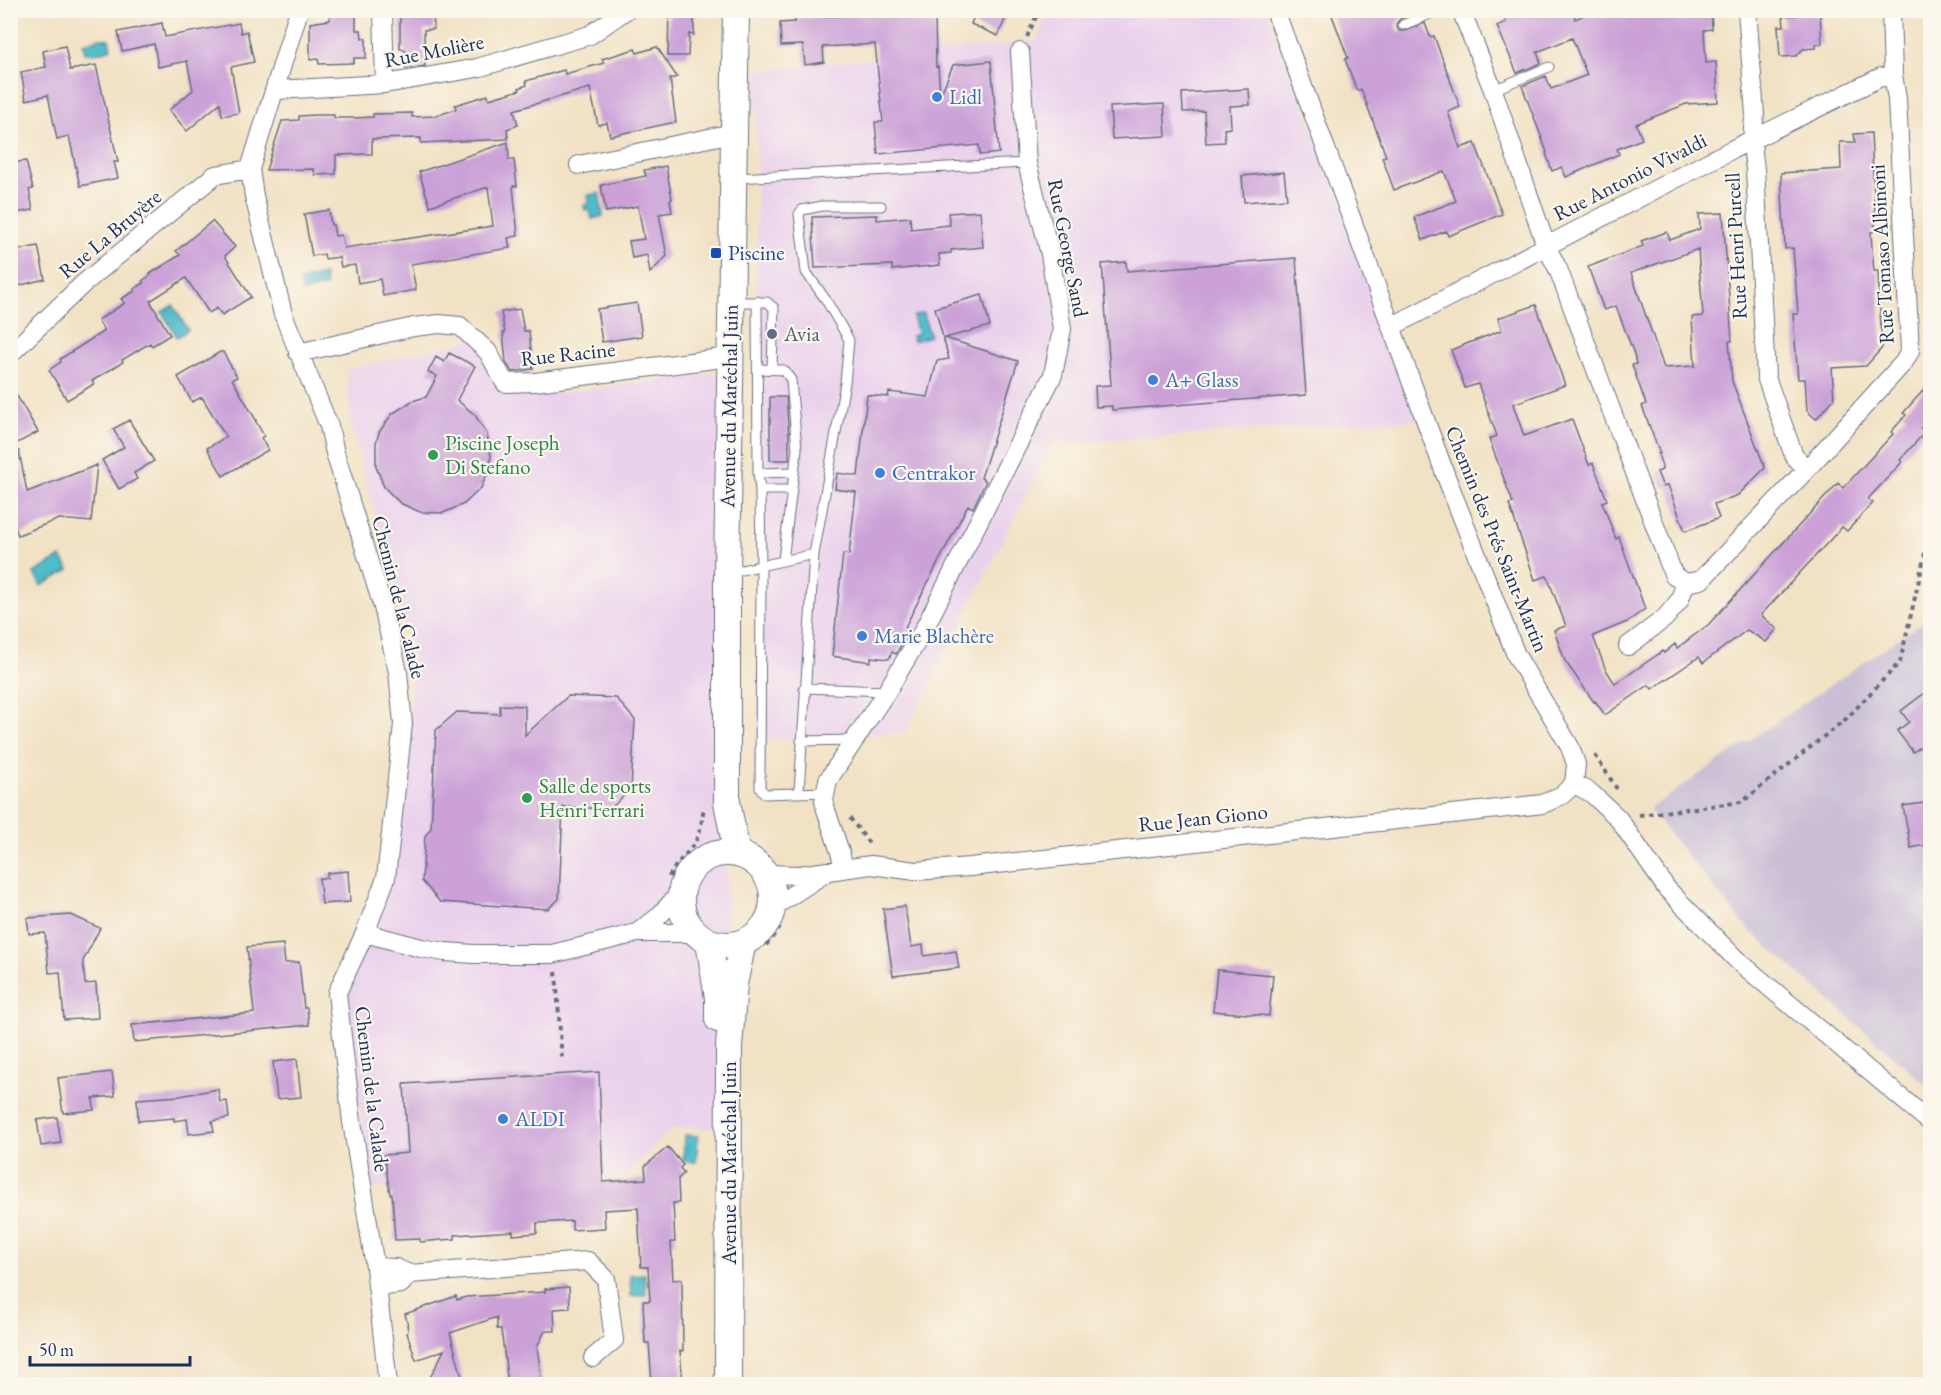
<svg xmlns="http://www.w3.org/2000/svg" width="1941" height="1395" font-family="'EB Garamond',serif">
  <style>
    .built { fill: #ead1ec }
    .industrial { fill: #cabfd6 }
    .water { fill: #50bccb; stroke: #367694; stroke-width: 1.5 }
    .building { fill: #cba1d8; fill-rule: evenodd }
    .lines { fill: none; stroke-linecap: round; stroke-linejoin: round }
    .lane-casing { stroke: #666e82; stroke-width: 11 }
    .street-casing { stroke: #666e82; stroke-width: 20 }
    .secondary-casing { stroke: #666e82; stroke-width: 28 }
    .path { stroke: #666e82; stroke-width: 4; stroke-dasharray: 4.5 4.5; stroke-linecap: butt }
    .lane { stroke: #fff; stroke-width: 9 }
    .street { stroke: #fff; stroke-width: 18 }
    .secondary { stroke: #fff; stroke-width: 26 }
    .shop-dot { fill: #3f7fe0; stroke: #fbf7ec; stroke-width: 2 }
    .transit-dot { fill: #1a4fb4; stroke: #fbf7ec; stroke-width: 2 }
    .service-dot { fill: #5c6f8a; stroke: #fbf7ec; stroke-width: 2 }
    .leisure-dot { fill: #2e9e5b; stroke: #fbf7ec; stroke-width: 2 }
    .labels { text-anchor: middle; stroke-width: 4.5; stroke-linejoin: round; paint-order: stroke }
    .street-label { font-size: 21px; fill: #1b2f5e; stroke: #fbf7ec }
    .shop-label { font-size: 21px; fill: #366cbe; stroke: #fbf7ec; text-anchor: start }
    .transit-label { font-size: 21px; fill: #164399; stroke: #fbf7ec; text-anchor: start }
    .service-label { font-size: 21px; fill: #4e5e75; stroke: #fbf7ec; text-anchor: start }
    .leisure-label { font-size: 21px; fill: #27864d; stroke: #fbf7ec; text-anchor: start }
  </style>
  <rect width="100%" height="100%" fill="#fbf7ec"/>
  <filter id="ink" filterUnits="userSpaceOnUse"><feTurbulence type="fractalNoise" baseFrequency=".0167" numOctaves="2"/><feDisplacementMap in="SourceGraphic" scale="12" xChannelSelector="R" yChannelSelector="G"/><feConvolveMatrix kernelMatrix="1 2 1 2 8 2 1 2 1" color-interpolation-filters="sRGB"/></filter>
  <filter id="wash" filterUnits="userSpaceOnUse"><feTurbulence type="fractalNoise" baseFrequency=".008" numOctaves="4" result="noise"/><feDisplacementMap in="SourceGraphic" scale="24" xChannelSelector="R" yChannelSelector="G"/><feGaussianBlur stdDeviation="1.35" result="paint"/><feColorMatrix in="noise" values="0 0 0 0 0 0 0 0 0 0 0 0 0 0 0 0 0 1.4 0 .05"/><feComposite in="paint" operator="in"/></filter>
  <g filter="url(#wash)">
    <rect width="100%" height="100%" fill="#f2e2c5"/>
    <path class="built" d="M1048,11H1266L1427,419L1052,444L905,733L758,740L756,71L1037,41Z
      M475,339L521,398L727,372V1128H673L623,1176L370,1189L345,1000L397,849L414,658L351,425L346,370Z"/>
    <path class="industrial" d="M1930,617V1088L1748,929L1649,809Z"/>
    <path class="water" d="M99,38L109,39L111,48L103,52L85,53L83,44Z
      M599,193L603,216L592,219L590,210H585L584,205L589,204L588,195Z
      M324,275L326,286L303,292L300,281Z
      M173,305L188,330L177,337L162,312Z
      M923,313L930,336L913,341L912,336L918,334L913,316Z
      M61,557L69,570L41,586L34,573Z
      M685,1135L698,1136L696,1162L683,1161Z
      M645,1274L646,1295L631,1296L630,1275Z"/>
    <g id="blocks">
      <path class="building" d="M330,10H356V30H361L362,38L366,39V58H354V63L319,64L318,59L310,60V23L330,20Z
        M404,10H423V13H433L434,29L424,30L425,66L406,69L405,50L400,49V16H404Z
        M669,10H694V35L689,34L688,56H668Z
        M976,10H1009L998,36L971,24Z
        M1330,10H1420L1400,19L1396,24L1397,27L1399,31H1405L1425,23L1430,37L1434,36L1460,107L1448,112L1460,148L1475,143L1502,214L1448,236L1446,231L1423,240L1414,217L1456,201L1444,171L1394,190L1382,157L1386,156L1361,89L1357,91L1345,59L1348,58Z
        M1502,10H1573L1575,19L1596,10H1711L1712,29L1704,30L1706,63L1716,62L1718,102L1686,104L1636,124L1642,139L1617,149L1619,154L1566,177L1562,167L1552,171L1546,153L1547,152L1522,86L1546,76L1551,89L1587,75L1572,38L1537,52L1541,63L1517,73L1497,26L1506,22Z
        M935,11L936,67L938,66L940,96L953,65L991,61L999,153L980,155L979,145L878,154L875,122H883L875,44L823,47L824,62L805,65L803,45L781,46L780,23L795,22V18Z
        M1820,14L1822,44H1816V48L1803,49L1796,56L1780,57L1778,26H1784L1783,16Z
        M162,23L165,37L239,23L241,33L247,31L254,62L231,67L239,113L222,116L220,103L187,131L169,110L193,90L187,61L158,67L154,44L122,51L118,32Z
        M65,46L70,70L96,65L118,162H114L118,178L80,186L69,136L57,139L48,95L26,100L21,72L46,67L43,51Z
        M657,47L677,77L670,79L676,122L610,136L607,123L598,125L590,88L514,110L518,125L507,129L508,139L421,143V138L372,139V154L336,155V174L315,175L314,169L266,170L282,121L299,120V116L316,115H334V118H354L373,117V114L412,113V117L436,116L456,109L455,105L488,95L489,99L520,90L519,88L527,85L526,81L564,70L565,74L604,63L602,59L635,49L637,53Z
        M1249,89L1250,105L1230,106L1231,128L1224,129L1225,142L1206,143L1204,111L1183,112L1182,93Z
        M1164,104L1166,136L1112,139L1110,107Z
        M1871,133L1875,215V231L1871,232L1872,249L1874,271H1878L1882,348L1866,366L1832,368L1834,399L1816,419L1807,411L1805,379H1798L1793,314H1798L1793,248L1785,249L1781,173L1841,169L1840,142H1855L1854,134Z
        M508,142L509,160H514L517,186H513L518,236L508,238L510,248L411,264L416,290L383,296L380,279L358,283L355,265L341,267L339,257L325,259L324,254L312,256L304,214L329,210L331,225H333L335,236L341,235L344,248L493,226L488,187L430,206L419,172Z
        M26,161L33,189L29,190L33,210L10,214V163Z
        M666,166L672,199L670,200L672,212L659,214L667,256L650,273L647,255L632,258L629,241L644,239L638,206L606,212L601,185L646,176L644,170Z
        M1284,172L1287,199L1244,202L1242,176Z
        M980,211L983,247L951,250V253L939,254L940,265L892,270V265L815,268L812,217L877,215V220L910,217L911,229L950,225L948,213Z
        M1723,213L1732,341H1729L1732,381L1765,468L1738,495L1714,504L1719,518L1685,531L1668,485L1663,487L1657,472L1662,470V466L1658,454H1660L1642,406L1646,404L1632,365L1636,364L1634,354L1616,306L1604,310L1588,267L1643,246L1641,241L1667,232L1670,240L1700,229L1699,214ZM1698,249L1703,316L1692,317L1695,366L1664,368L1631,273Z
        M212,221L235,247L225,256L251,297L222,315L217,308L209,313L186,278L150,301L170,335L152,346L150,343L122,360L123,362L92,381L94,384L67,400L49,370L61,362L60,359L104,331L98,320L125,303L121,299L135,291L134,289L144,283L142,281L151,275L150,274L180,255L176,251Z
        M38,246L45,279L17,286L10,252Z
        M1296,258L1306,395L1112,410V406L1096,407L1095,386L1111,385L1102,264L1126,262L1127,271Z
        M982,295L990,326L945,338L1018,361L981,478L986,481L973,508L968,505L905,627L910,630L896,654L892,652L889,659L871,657V662L832,656L843,554L849,555L856,492L835,489L837,473L858,476L867,395L888,397L889,392L928,397L937,361L949,359L935,308Z
        M637,303L642,336L602,342L597,309Z
        M1536,305L1565,385L1513,404L1524,436L1572,419L1589,465L1593,463L1607,500L1602,502L1616,539L1619,537L1645,609L1627,622L1593,636L1605,668L1615,684L1663,651L1664,653L1675,644L1677,648L1708,625L1838,483L1843,488L1893,434L1891,432L1906,415L1903,413L1930,383V418L1921,428L1925,432L1900,460L1902,462L1868,499L1873,503L1847,531L1842,527L1761,615L1777,629L1766,642L1747,630L1703,663L1699,657L1652,689L1649,685L1605,715L1595,701L1594,702L1565,661L1554,630L1566,626L1547,576L1535,580L1509,504L1513,503L1489,439L1497,436L1478,384L1465,388L1451,350L1502,330L1498,318Z
        M520,309L524,331H529L533,369L512,372L506,362L503,333H505L501,312Z
        M220,352H223L237,377L232,379L256,420H255L264,436L261,438L268,450L223,476L207,448L226,437L202,397L192,402L178,377Z
        M449,353L475,366L457,400L475,415L487,434L491,456L490,467L481,488L464,504L443,513L420,512L400,503L384,487L376,466V443L379,432L392,414L412,401L426,397L437,376L428,372L436,357L444,362Z
        M10,384L38,432L10,447Z
        M770,397H786L789,439V460H770Z
        M129,420L154,461L134,473L137,479L119,489L102,460L124,447L113,429Z
        M19,451L27,492L97,465L91,522L59,519L18,535L10,515V452Z
        M1930,689V740L1913,752L1897,731L1909,722L1901,711Z
        M568,696L616,698L635,720L631,789L610,809L563,807L559,899L548,909L440,902L422,881L425,836L431,828L436,730L457,712L500,714V705L525,706V735Z
        M1930,802V844L1911,848L1903,806Z
        M348,871L350,902L322,904L319,878H327V873Z
        M905,906L911,947L923,945L924,956L956,951L959,968L893,976L883,909Z
        M71,915L100,928L83,961L85,984L96,983L98,1018L64,1020L60,972L49,973L45,933L29,934L27,918Z
        M283,944L285,963L299,962L304,1008H307L309,1025L134,1042L132,1025L254,1013L247,947Z
        M1217,970L1273,975L1269,1016L1213,1011Z
        M297,1059L301,1097L277,1099L273,1062Z
        M112,1072L115,1096L93,1098L94,1110L63,1113L58,1078Z
        M599,1072L603,1182L646,1179L645,1166L668,1147L683,1165L680,1168L684,1173L678,1179L679,1203H673L675,1242H671L673,1280L682,1279L683,1351H680L683,1384H652L649,1343H645L643,1301H650L648,1267H641L638,1208L604,1210L605,1228L572,1230V1221L537,1223V1233L513,1235V1231L455,1235V1239L441,1240L420,1242V1239L395,1240L392,1194H390L384,1155L408,1153L404,1084Z
        M218,1089L220,1102L227,1101L229,1118L212,1121L214,1131L189,1134L187,1119L174,1121V1118L138,1121L137,1099L180,1096Z
        M57,1117L61,1143L41,1146L37,1120Z
        M569,1287L570,1308L554,1309L555,1331H545L537,1347L542,1384H508L501,1329H497V1317L450,1333L464,1384H427L444,1350L416,1360L407,1333L408,1331L407,1325H408L405,1314L456,1296L457,1300L466,1297L545,1292V1289Z"/>
    </g>
  </g>
  <g filter="url(#ink)">
    <use href="#blocks" fill-opacity="0" stroke="#666e82" stroke-width="1.5"/>
    <g class="lines">
      <defs>
        <path id="lane" d="M1403,25L1440,10
          M1493,90L1549,67
          M735,178L1027,163
          M757,301L758,473L760,490L761,566L760,788L765,794L826,792
          M734,302H767L774,308L772,368
          M758,369L784,370L791,380L797,449L783,560
          M758,473L794,472
          M760,490H792
          M728,573L814,554
          M804,688L887,691
          M801,741L854,740
          M799,792L814,554L845,383L849,340L826,300L806,272L799,214L802,210L822,206H881"/>
        <path id="street" d="M299,10L250,169L254,196L283,314L329,426L335,453L383,607L398,672L403,724L386,878L365,933L337,993L352,1122L375,1267L388,1384
          M383,10L385,84
          M1275,10L1447,479L1516,655L1570,747L1576,764L1574,784L1591,793L1618,818L1667,889L1737,960L1930,1122
          M1461,10L1493,90L1546,246L1558,269L1674,576L1686,583L1701,580L1807,469L1904,362L1910,351L1897,99L1893,75L1891,10
          M1747,10L1755,115C1751,133 1752,150 1755,169L1766,377L1794,456L1807,469
          M276,90L385,84L477,68L590,35L626,10
          M579,165L733,133
          M1391,327L1731,150L1881,77L1893,75
          M298,353L414,327L439,324L460,326L488,352L505,383L535,382L730,357
          M10,354L83,284L215,175L250,169
          M1628,646L1665,618L1679,601L1686,583
          M844,868L840,852L826,810L824,801L828,780L887,691L923,631L1053,375L1062,329L1050,254L1027,163L1020,52
          M766,874L799,875L871,865L916,871L970,867L1543,804L1562,795L1574,784
          M772,908L824,874
          M365,933L421,948L445,952L474,954H552L637,933H696
          M637,933L657,918L681,892
          M375,1267L396,1268L409,1274L588,1261L606,1279L614,1340L593,1358
          M377,1287L401,1284L409,1274"/>
        <path id="secondary" d="M736,10L727,573V802L737,854
          M681 899a46 46 0 1 1 92 0a46 46 0 1 1-92 0Z
          M709,942L718,998V1019
          M728,1384L729,1047L734,984L743,942"/>
      </defs>
      <use href="#lane" class="lane-casing"/>
      <use href="#street" class="street-casing"/>
      <use href="#secondary" class="secondary-casing"/>
      <path class="path" d="M1027,37L1039,10
        M1595,755L1617,789
        M1639,815L1742,802L1847,718L1900,662L1930,532
        M850,818L871,846
        M669,877C676,861 694,850 699,833C702,825 702,816 704,808
        M766,945L782,925
        M556,972L562,1061"/>
      <use href="#lane" class="lane"/>
      <use href="#street" class="street"/>
      <use href="#secondary" class="secondary"/>
    </g>
  </g>
  <g class="shop-dot">
    <circle cx="937" cy="97" r="6"/>
    <circle cx="1153" cy="380" r="6"/>
    <circle cx="880" cy="473" r="6"/>
    <circle cx="862" cy="636" r="6"/>
    <circle cx="503" cy="1119" r="6"/>
  </g>
  <rect class="transit-dot" x="710" y="247" width="12" height="12" rx="3"/>
  <circle class="service-dot" cx="772" cy="334" r="6"/>
  <g class="leisure-dot">
    <circle cx="433" cy="455" r="6"/>
    <circle cx="527" cy="798" r="6"/>
  </g>
  <g class="labels">
    <g class="street-label">
      <text transform="translate(434 51) rotate(-11)" y="7">Rue Molière</text>
      <text transform="translate(1630 177) rotate(-27)" y="7">Rue Antonio Vivaldi</text>
      <text transform="translate(110 234) rotate(-40)" y="7">Rue La Bruyère</text>
      <text transform="translate(1736 246) rotate(-93)" y="7">Rue Henri Purcell</text>
      <text transform="translate(1068 248) rotate(79)" y="7">Rue George Sand</text>
      <text transform="translate(1882 254) rotate(-93)" y="7">Rue Tomaso Albinoni</text>
      <text transform="translate(568 354) rotate(-6)" y="7">Rue Racine</text>
      <text transform="translate(729 406) rotate(-89)" y="7">Avenue du Maréchal Juin</text>
      <text transform="translate(1497 539) rotate(68)" y="7">Chemin des Prés Saint-Martin</text>
      <text transform="translate(399 597) rotate(76)" y="7">Chemin de la Calade</text>
      <text transform="translate(1203 818) rotate(-6)" y="7">Rue Jean Giono</text>
      <text transform="translate(372 1089) rotate(83)" y="7">Chemin de la Calade</text>
      <text transform="translate(729 1163) rotate(-90)" y="7">Avenue du Maréchal Juin</text>
    </g>
    <g class="shop-label">
      <text x="949" y="104">Lidl</text>
      <text x="1165" y="387">A+ Glass</text>
      <text x="892" y="480">Centrakor</text>
      <text x="874" y="643">Marie Blachère</text>
      <text x="515" y="1126">ALDI</text>
    </g>
    <g class="transit-label">
      <text x="728" y="260">Piscine</text>
    </g>
    <g class="service-label">
      <text x="784" y="341">Avia</text>
    </g>
    <g class="leisure-label">
      <text x="445" y="450">Piscine Joseph<tspan x="445" dy="24">Di Stefano</tspan></text>
      <text x="539" y="793">Salle de sports<tspan x="539" dy="24">Henri Ferrari</tspan></text>
    </g>
  </g>
  <rect width="1941" height="1395" fill="none" stroke="#fbf7ec" stroke-width="36"/>
  <path d="M30 1356v9h160v-9" fill="none" stroke="#1b2f5e" stroke-width="3"/>
  <text x="39" y="1356" font-size="18" fill="#1b2f5e" stroke="#fbf7ec" stroke-width="4.5" paint-order="stroke">50 m</text>
</svg>
